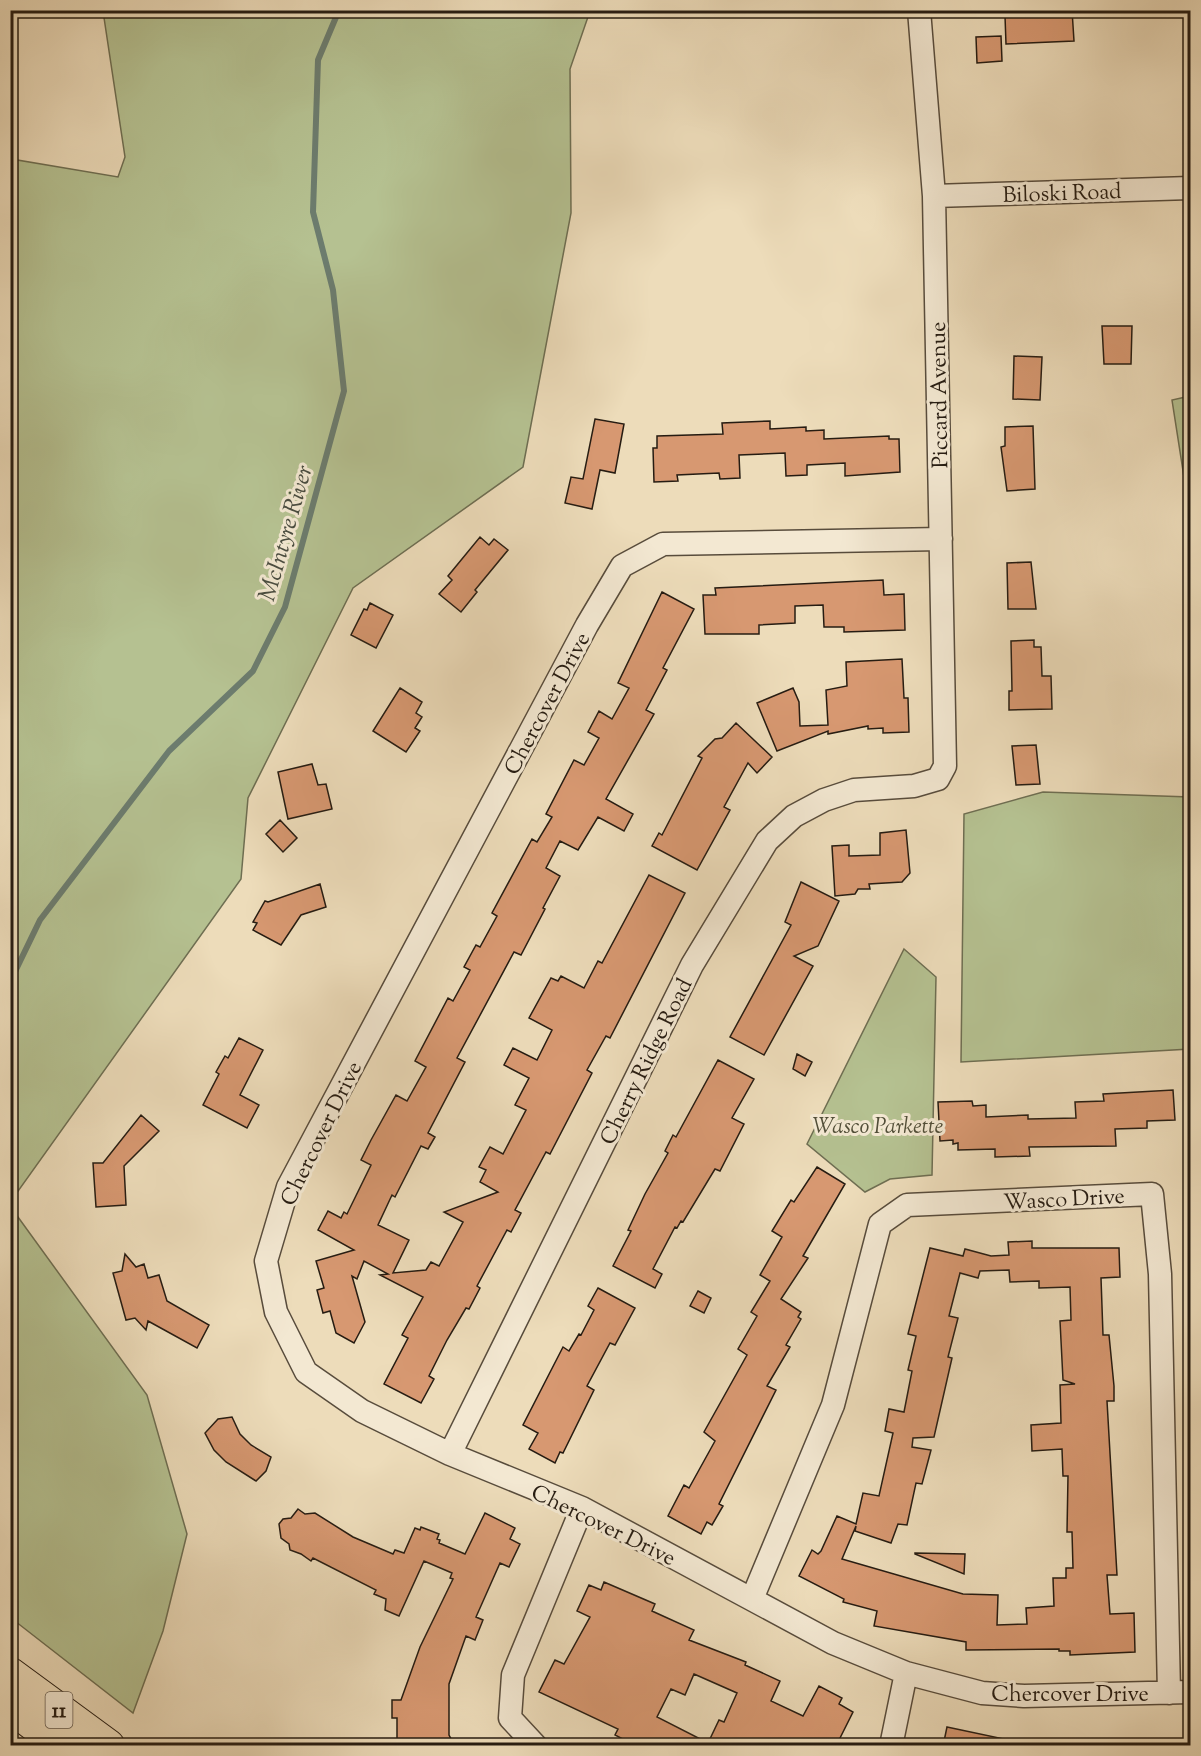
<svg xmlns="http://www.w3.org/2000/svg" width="1201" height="1756" font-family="'Sorts Mill Goudy',serif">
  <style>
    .green { fill: #b5c191; stroke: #6e6e52; stroke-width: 1.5 }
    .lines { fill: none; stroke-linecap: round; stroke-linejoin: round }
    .stream { stroke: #6c7c6e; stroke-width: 6 }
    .building { fill: #d79871; stroke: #261c12; stroke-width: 1.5; fill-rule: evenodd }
    .street-casing { stroke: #584c3c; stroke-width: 25 }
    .highway-casing { stroke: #261c12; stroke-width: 35 }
    .street { stroke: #f3e8d2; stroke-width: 22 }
    .highway { stroke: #eddcba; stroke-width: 33 }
    .labels { text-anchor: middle; stroke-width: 6; stroke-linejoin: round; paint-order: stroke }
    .shield { fill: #f3e8d2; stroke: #64594c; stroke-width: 1.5 }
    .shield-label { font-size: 21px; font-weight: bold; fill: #261c12 }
    .street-label { font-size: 22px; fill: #261c12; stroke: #f3e8d2 }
    .park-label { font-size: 22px; font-style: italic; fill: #514e38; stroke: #f3e8d2 }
    .water-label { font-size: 24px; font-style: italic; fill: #494c40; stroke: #f3e8d2 }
  </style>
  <rect width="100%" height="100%" fill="#eddcba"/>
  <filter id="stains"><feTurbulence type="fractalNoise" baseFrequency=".00333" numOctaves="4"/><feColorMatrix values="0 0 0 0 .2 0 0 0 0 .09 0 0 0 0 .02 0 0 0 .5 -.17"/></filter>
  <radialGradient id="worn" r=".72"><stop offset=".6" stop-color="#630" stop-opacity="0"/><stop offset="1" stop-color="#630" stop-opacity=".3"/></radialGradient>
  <path class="green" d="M103,11H590L570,69L571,213L523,467L353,588L248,798L241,879L11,1201V159L118,177L125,157Z
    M1190,396V503H1188L1172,400Z
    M1043,792L1190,797V1049L961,1062L964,814Z
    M904,949L936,977L932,1175L890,1179L865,1192L807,1144Z
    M10,1206L147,1395L187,1534L163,1631L133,1713L11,1618Z"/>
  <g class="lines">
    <path class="stream" d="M10,982L40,920L169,751L253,671L285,607L344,391L333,290L313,212L318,60L339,10"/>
  </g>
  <path class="building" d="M1072,10L1074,41L1006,44L1005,16Z
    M1001,36L1002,61L977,63L976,37Z
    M1102,326H1132L1131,364H1104Z
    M1014,356L1042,357L1040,400L1013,399Z
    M595,419L624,424L615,473L600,470L592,509L565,503L571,477L583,479Z
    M770,421V429L806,427V431L824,430V439L889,436V439H899L900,472L845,476V463L807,465V475L786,476L785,453L739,455L740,478L720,479L719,473L677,475L678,481L654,482L653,448H657V436L723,434L722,423Z
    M1033,426L1035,489L1007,491L1001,447L1005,446V427Z
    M480,537L489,545L494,539L508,550L475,590L477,592L461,612L439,594L452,580L448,576Z
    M1031,562L1036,609H1008L1007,563Z
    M883,580L884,595L904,594L905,630L844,632V627H824L823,605L795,606V623L759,625V634H705L703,595H716L715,588Z
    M662,592L694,609L663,668L667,670L646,710L654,714L606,799L633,814L624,831L598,817L578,850L560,841L546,868L560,876L543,908L545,909L521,955L514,952L457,1058L465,1062L428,1133L435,1137L428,1149L421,1146L395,1197L392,1195L378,1225L409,1240L393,1273L426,1270L431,1262L439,1266L463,1222L444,1212L498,1192L480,1182L486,1170L479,1167L490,1147L503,1154L526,1110L515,1105L529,1078L504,1065L513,1048L537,1060L552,1030L529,1018L551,978L558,981L561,976L584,988L598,961L602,963L649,875L685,893L610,1038L606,1036L587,1070L592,1073L550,1154L546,1152L515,1210L521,1213L511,1232L507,1230L477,1286L480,1288L469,1309L466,1308L447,1340L429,1376L434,1379L421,1403L384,1384L408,1338L402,1335L423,1297L380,1275L388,1274L364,1261L357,1279L352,1276L365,1322L354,1343L336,1333L330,1311L323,1313L317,1290L324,1288L316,1261L354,1250L318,1230L328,1211L341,1218L344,1212L347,1214L371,1165L361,1160L371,1140L396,1095L407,1101L426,1067L415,1061L448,998L453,1001L470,970L464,967L476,945L480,947L497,916L492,913L532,839L537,842L552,817L546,814L574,760L584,765L599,738L588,732L599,711L612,719L629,688L618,683Z
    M370,603L393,615L376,648L351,635L364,609L367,610Z
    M1034,640V647H1041L1042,676H1051L1052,709L1009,710V691H1012L1011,641Z
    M902,659L904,698H908L909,732L883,733V728L868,729V726L828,734V731L777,751L757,703L793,688L799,702L800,726L828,725L826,690L847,686L846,662Z
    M400,688L422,702L416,713L422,717L415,728L420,731L406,752L373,731Z
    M736,723L772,757L757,773L748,763L724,807L730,810L697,870L652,846L659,833L662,835L702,758L698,756L715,739L722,738Z
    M1036,745L1040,784L1016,785L1012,746Z
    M312,764L318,785L326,784L332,809L288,819L278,772Z
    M280,820L297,838L283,852L266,834Z
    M906,830L910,873L902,882L869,884L870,889H858L855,894L835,896L832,846L849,845V856L880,855V833Z
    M801,882L839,901L818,946L794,956L813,966L764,1055L730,1037L791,925L785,922Z
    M320,884L326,907L301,915L281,945L253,930L257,923L253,922L265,901L268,902Z
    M239,1038L263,1050L240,1095L259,1105L247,1128L203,1105L219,1074L216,1072L225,1056L228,1058Z
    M797,1054L812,1062L805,1076L793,1069Z
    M718,1060L754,1079L732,1118L744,1124L720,1171L715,1169L683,1222L681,1221L677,1228L675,1227L653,1269L662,1274L655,1288L613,1266L631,1231L628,1230L645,1194L668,1153L665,1151L673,1135L676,1137Z
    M1173,1090L1175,1120L1147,1121V1128L1115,1129L1116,1146L1029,1147L1030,1156L995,1157V1149L958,1150V1143L953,1144V1140L940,1141L938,1102L972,1101L973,1106L986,1105V1117L1028,1115V1119L1076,1118L1075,1102L1104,1101L1103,1094Z
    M141,1115L159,1131L124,1166L126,1205L96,1207L93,1163H103Z
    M817,1167L845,1184L803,1256L808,1258L781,1299L801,1312L798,1317L801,1319L786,1345L790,1347L767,1386L776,1390L719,1504L723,1506L712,1525L707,1522L701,1534L668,1516L684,1485L689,1488L715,1441L704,1432L747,1355L738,1349L757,1316L751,1312L770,1281L760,1275L782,1237L772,1231L791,1200L794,1202Z
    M1032,1241V1248H1119L1120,1277L1101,1278L1103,1335H1109L1114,1386V1401H1107L1117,1575H1107L1110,1614L1134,1613L1135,1652L1070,1655V1651H1059V1649L966,1650V1642L874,1626L877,1611L843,1602L844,1599L799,1576L812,1550L818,1554L821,1551L837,1516L856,1524L863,1493L879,1496L893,1433L885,1431L889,1409L904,1412L912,1371L908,1370L916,1336L908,1334L930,1248L963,1256L965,1249L991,1256L1009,1255L1008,1242ZM1009,1270L1010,1282L1039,1281V1288L1070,1287L1071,1320L1060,1321L1063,1380L1075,1384L1060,1385L1061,1423L1031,1425L1032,1451L1062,1449L1063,1476H1068L1067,1532H1072L1073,1568H1066V1578H1053L1054,1606L1026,1608L1027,1624L997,1625L998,1595L963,1594L842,1559L856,1526L855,1531L891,1543L898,1524L907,1525L916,1483L922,1484L931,1450L912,1447L913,1438L934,1437L952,1358L948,1357L958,1318L949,1316L960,1273L978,1278L980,1271Z
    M125,1254L136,1267L144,1264L148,1278L159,1275L167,1301L209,1325L197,1348L148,1321L146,1330L135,1318L126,1320L113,1273L122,1271Z
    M598,1288L635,1308L615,1345L610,1343L587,1386L594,1390L563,1453L560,1452L555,1463L529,1449L538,1433L523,1425L563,1347L569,1351L579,1334L581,1335L594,1310L588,1306Z
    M698,1291L711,1298L704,1313L690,1306Z
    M232,1417L240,1434L251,1445L271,1457L266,1471L256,1481L226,1462L214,1450L205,1433L218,1419Z
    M298,1509L305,1514L315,1513L353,1537L393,1554L395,1550L404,1553L415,1528L420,1530L421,1527L439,1534L437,1539L440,1540L439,1543L465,1554L485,1513L515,1528L510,1539L520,1544L509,1567L500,1563L476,1617L483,1620L475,1640L466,1636L449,1684V1735L455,1746H397V1718H392V1700H401L420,1647L453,1579L450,1578L452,1573L424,1561L399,1616L385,1610L386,1599L374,1594L376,1590L313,1558L311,1561L301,1554L290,1550L289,1544L281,1538L279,1524L283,1519L291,1518Z
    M915,1553L965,1554L964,1574L915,1554Z
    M604,1582L655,1604L652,1611L694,1630L689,1640L746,1662L745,1665L780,1681L771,1701L803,1716L819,1686L842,1698L839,1704L853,1712L836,1746H636L615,1735L618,1729L539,1692L555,1660L564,1664L590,1617L577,1611L589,1585L601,1590ZM694,1674L737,1693L724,1722L719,1720L708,1743L657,1717L671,1689L685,1695Z
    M947,1727L1004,1739L1003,1746H943Z"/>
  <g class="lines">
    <defs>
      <path id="street" d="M934,196L1190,188
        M941,539L663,544L622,566L587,625L288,1187L266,1261L276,1312L306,1372L362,1411L450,1454L582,1508L833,1643L906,1673L982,1693L1024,1696L1190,1692
        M450,1454L692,965L767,841L794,816L824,800L854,790L914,786L938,779L945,766L934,196L919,10
        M752,1599L833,1405L880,1224L907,1205L1152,1194L1160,1274L1169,1693
        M536,1746L510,1718L513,1675L582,1508
        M891,1746L906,1673"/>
      <path id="highway" d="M10,1674L108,1746
        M10,1706L63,1746"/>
    </defs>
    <use href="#street" class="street-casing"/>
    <use href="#highway" class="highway-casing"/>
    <use href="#street" class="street"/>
    <use href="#highway" class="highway"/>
  </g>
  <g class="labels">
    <rect class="shield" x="45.5" y="1692" width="27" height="36" rx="4.5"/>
    <g class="shield-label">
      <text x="59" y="1717">11</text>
    </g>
    <g class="street-label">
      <text transform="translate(1062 192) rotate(-2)" y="8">Biloski Road</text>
      <text transform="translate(938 395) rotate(-91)" y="8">Piccard Avenue</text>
      <text transform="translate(546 703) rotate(-62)" y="8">Chercover Drive</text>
      <text transform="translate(645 1061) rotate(-64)" y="8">Cherry Ridge Road</text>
      <text transform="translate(320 1133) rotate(-64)" y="8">Chercover Drive</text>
      <text transform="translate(1064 1198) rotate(-3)" y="8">Wasco Drive</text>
      <text transform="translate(604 1524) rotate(26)" y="8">Chercover Drive</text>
      <text x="1070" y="1701">Chercover Drive</text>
    </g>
    <g class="park-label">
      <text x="878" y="1133">Wasco Parkette</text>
    </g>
    <g class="water-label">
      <text transform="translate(285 533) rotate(-74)" y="8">McIntyre River</text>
    </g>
  </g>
  <rect width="1201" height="1756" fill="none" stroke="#eddcba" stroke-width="36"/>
  <rect x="12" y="12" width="1177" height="1732" fill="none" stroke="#261c12" stroke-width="3"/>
  <rect x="18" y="18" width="1165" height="1720" fill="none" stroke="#261c12" stroke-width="1.5"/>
  <rect width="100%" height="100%" filter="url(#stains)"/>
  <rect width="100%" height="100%" fill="url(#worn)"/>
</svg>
